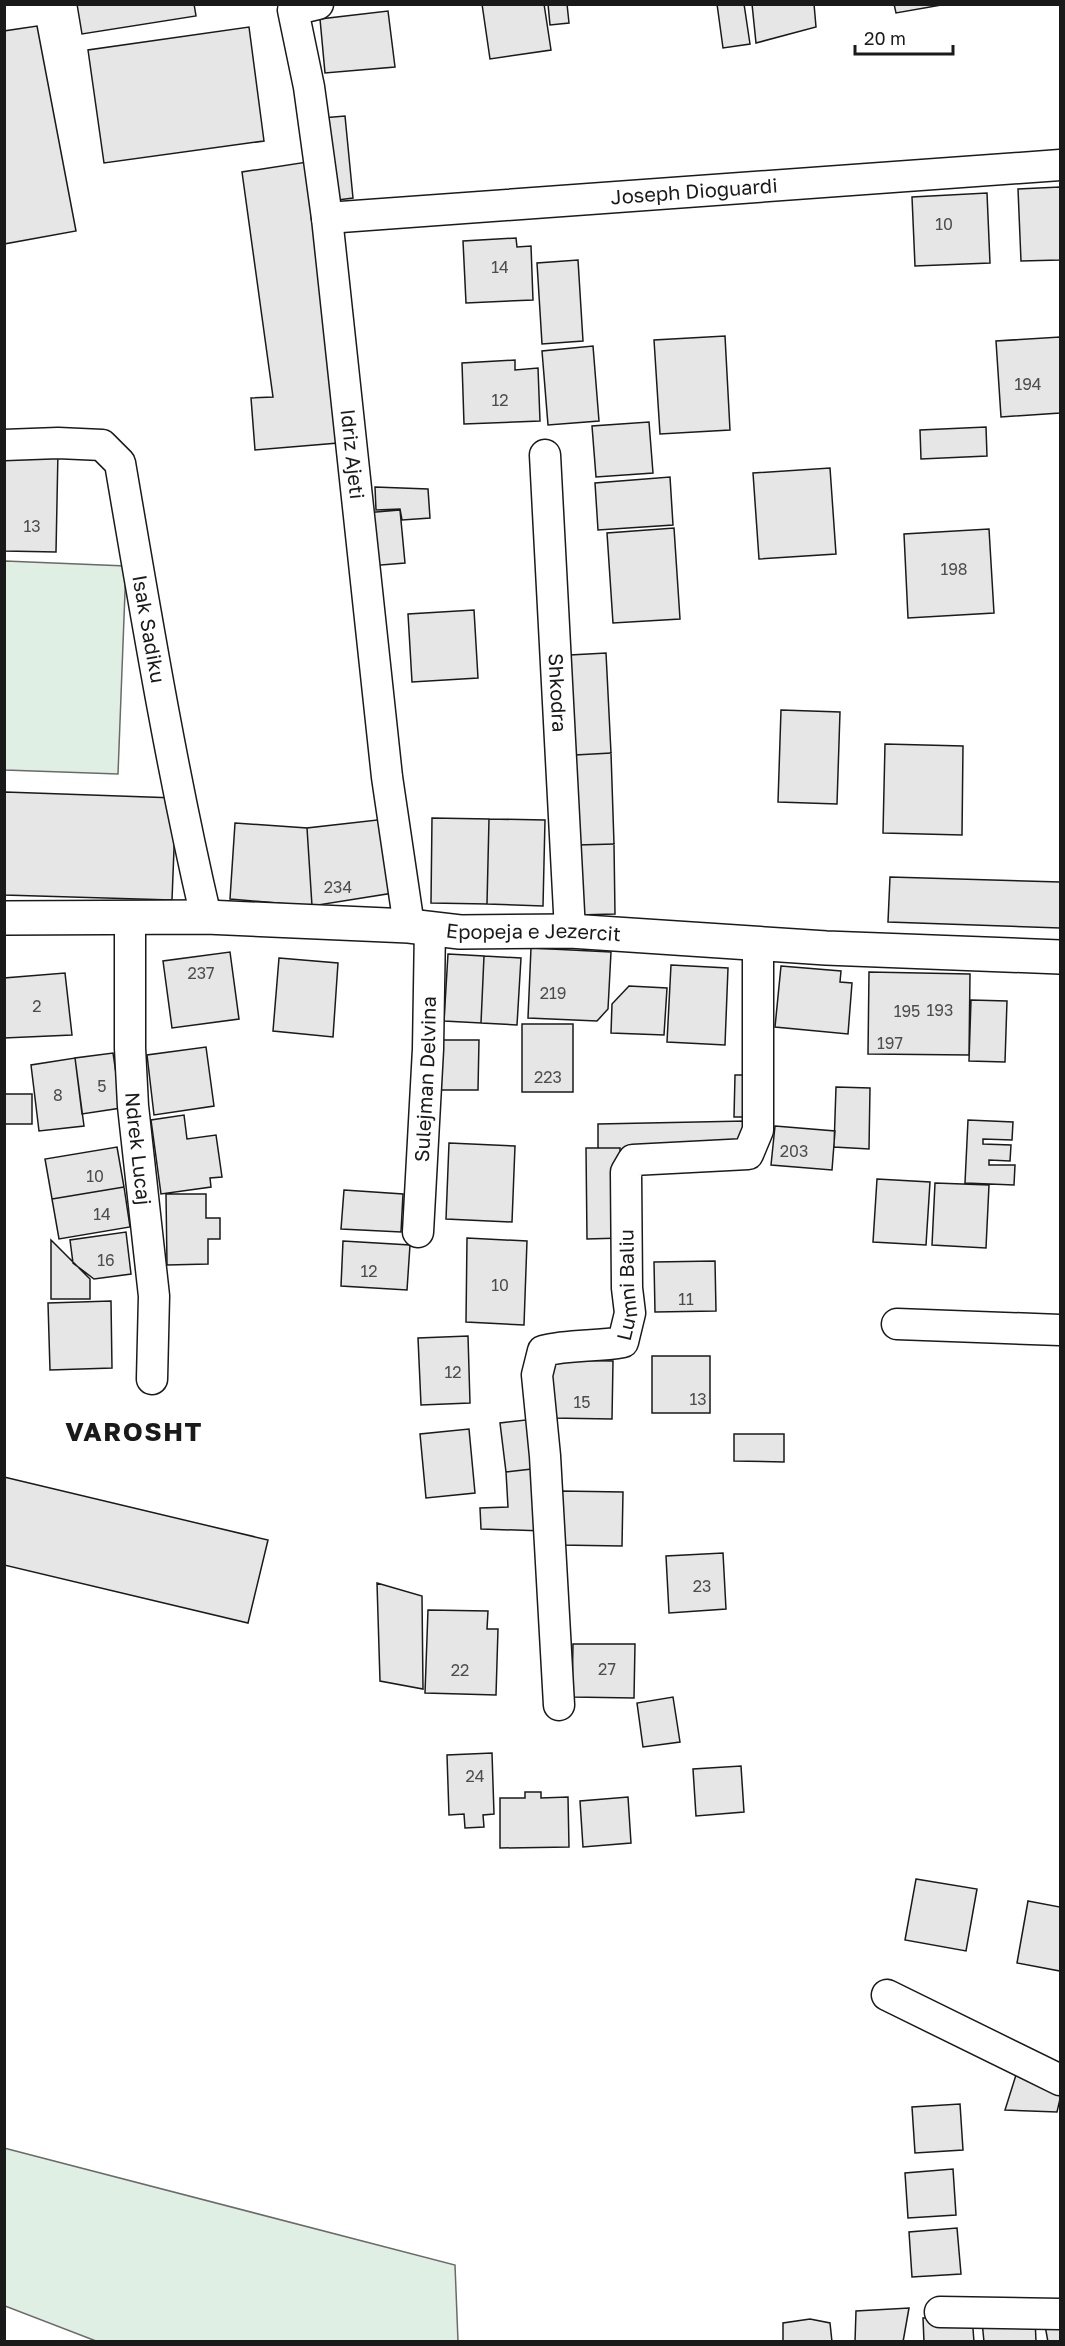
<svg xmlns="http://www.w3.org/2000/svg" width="1065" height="2346" font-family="'Golos Text',sans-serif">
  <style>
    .green { fill: #e0efe3; stroke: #6a6a6a; stroke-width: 1.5 }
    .building { fill: #e6e6e6; stroke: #1a1a1a; stroke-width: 1.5 }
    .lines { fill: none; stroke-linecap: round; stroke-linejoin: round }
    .street-casing { stroke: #1a1a1a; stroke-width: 33 }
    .secondary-casing { stroke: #1a1a1a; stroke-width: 36 }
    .street { stroke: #fff; stroke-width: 30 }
    .secondary { stroke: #fff; stroke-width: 33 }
    .labels { text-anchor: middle; stroke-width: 4.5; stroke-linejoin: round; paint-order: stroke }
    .number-label { font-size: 16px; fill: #4d4d4d }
    .street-label { font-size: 20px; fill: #1a1a1a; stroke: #fff }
    .district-label { font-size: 26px; font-weight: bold; letter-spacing: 1.5px; fill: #1a1a1a; stroke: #fff }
  </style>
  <rect width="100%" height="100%" fill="#fff"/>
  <path class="green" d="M5,561L126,566L118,774L5,770Z
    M4,2148L455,2265L458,2341H96L5,2306Z"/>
  <path class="building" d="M77,4H194L196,16L82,34Z
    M482,4H544L551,50L490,59Z
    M548,4H567L569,23L550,25Z
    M717,4H744L750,44L723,48Z
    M752,4H814L816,27L756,43Z
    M894,4H947L896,13Z
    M388,11L395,67L325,73L320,19Z
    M37,26L76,231L4,244V31Z
    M249,27L264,141L104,163L88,50Z
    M345,116L353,198L330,201L322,118Z
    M307,162L338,443L255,450L251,398L273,397L242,172Z
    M1060,187V260L1021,261L1018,189Z
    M987,193L990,263L915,266L912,197Z
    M516,238L517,247L531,246L533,300L466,303L463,241Z
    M578,260L583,341L542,344L537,263Z
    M725,336L730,430L660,434L654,340Z
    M1060,337V413L1001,417L996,341Z
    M593,346L599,421L548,425L542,351Z
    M515,360V370L538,368L540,421L464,424L462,363Z
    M649,422L653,473L596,477L592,426Z
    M986,427L987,456L921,459L920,430Z
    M4,450L58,451L56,552L4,551Z
    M830,468L836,554L759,559L753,473Z
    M670,477L673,525L598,530L595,483Z
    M375,487L428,489L430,518L402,520L400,509L376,510Z
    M400,510L405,563L369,566L364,513Z
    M674,528L680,619L613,623L607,533Z
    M989,529L994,613L908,618L904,534Z
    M474,610L478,678L412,682L408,614Z
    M606,653L611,753L575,755L570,655Z
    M781,710L840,712L837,804L778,802Z
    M885,744L963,746L962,835L883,833Z
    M611,753L614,844L577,845L575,755Z
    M5,792L176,798L172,900L4,895Z
    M432,818L489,819L487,904L431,903Z
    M386,819L393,893L312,906L307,828Z
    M489,819L545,820L543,906L487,904Z
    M235,823L307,828L312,906L230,899Z
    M614,844L615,914L578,915L577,845Z
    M890,877L1060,882V928L888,922Z
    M531,948L611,952L608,1009L597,1021L528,1018Z
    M230,952L239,1019L172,1028L163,961Z
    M448,954L484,956L481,1023L444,1021Z
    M484,956L521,958L517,1025L481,1023Z
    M279,958L338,963L333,1037L273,1031Z
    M671,965L728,968L725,1045L667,1042Z
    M781,966L841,971L840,982L852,983L848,1034L775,1027Z
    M869,972L970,974L969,1055L868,1054Z
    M65,973L72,1035L4,1038V978Z
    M629,986L667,988L664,1035L611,1033L612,1004Z
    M971,1000L1007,1001L1005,1062L969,1061Z
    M522,1024H573V1092H522Z
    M440,1040H479L478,1090H439Z
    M206,1047L214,1106L154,1115L147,1055Z
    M113,1053L121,1108L82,1114L75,1058Z
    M75,1058L84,1126L39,1131L31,1065Z
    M735,1075H750L749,1117H734Z
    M836,1087L870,1088L869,1149L834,1147Z
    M4,1094H32V1124H4Z
    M184,1115L187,1139L216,1135L222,1177L210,1178L211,1187L161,1194L151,1120Z
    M968,1120L1013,1122L1012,1140L983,1139V1144L1011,1145L1010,1161L989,1160V1165H1015L1014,1185L965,1183Z
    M746,1121L747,1151L620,1154V1148H598V1124Z
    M775,1126L835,1131L832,1170L771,1165Z
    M449,1143L515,1146L512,1222L446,1219Z
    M117,1147L124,1187L52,1199L45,1159Z
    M586,1148H620L621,1238L587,1239Z
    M877,1179L930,1182L926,1245L873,1242Z
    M935,1183L989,1185L986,1248L932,1245Z
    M124,1187L130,1227L59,1239L52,1199Z
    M344,1190L403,1194L401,1232L341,1229Z
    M166,1194H206V1218H220V1239H208V1264L167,1265Z
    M126,1232L131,1274L94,1279L73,1263L70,1240Z
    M467,1238L527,1241L524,1325L466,1322Z
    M51,1240L90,1279V1299H51Z
    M343,1241L410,1245L407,1290L341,1286Z
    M715,1261L716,1311L655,1312L654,1262Z
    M111,1301L112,1368L50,1370L48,1303Z
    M468,1336L470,1403L421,1405L418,1338Z
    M652,1356H710V1413H652Z
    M552,1360L613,1361L612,1419L551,1418Z
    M535,1419L540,1468L506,1472L500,1423Z
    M469,1429L475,1493L426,1498L420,1434Z
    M734,1434H784V1462L734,1461Z
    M540,1468L544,1531L481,1529L480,1508L508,1507L506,1472Z
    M4,1477L268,1540L248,1623L4,1565Z
    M560,1491L623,1492L622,1546L559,1545Z
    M723,1553L726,1609L669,1613L666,1556Z
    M377,1583L422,1596L423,1689L380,1681Z
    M428,1610L488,1611L487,1629H498L496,1695L425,1693Z
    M573,1644H635L634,1698L572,1697Z
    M673,1697L680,1742L643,1747L637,1703Z
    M492,1753L494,1814L483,1815L484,1827L465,1828L464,1814L449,1815L447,1755Z
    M741,1766L744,1812L696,1816L693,1769Z
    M525,1792H541V1798L568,1797L569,1847L500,1848V1798H525Z
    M628,1797L631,1843L583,1847L580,1801Z
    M916,1879L977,1889L966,1951L905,1940Z
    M1028,1901L1060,1907V1971L1017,1963Z
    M1014,2063L1060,2085V2099L1057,2112L1005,2110L1016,2075Z
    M960,2104L963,2150L915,2153L912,2107Z
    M953,2169L956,2215L908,2218L905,2173Z
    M957,2228L961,2274L912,2277L909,2232Z
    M909,2308L903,2342H855L856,2311Z
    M972,2316L974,2342H924L923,2318Z
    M1035,2317L1036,2342H984L982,2321Z
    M810,2319L830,2323L832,2342H783V2323Z
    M1044,2320H1060V2342H1048Z"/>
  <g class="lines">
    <defs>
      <g id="street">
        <path id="s1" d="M318,4L293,10L309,87L327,218L387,777L409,926"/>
        <path id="s2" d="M327,218L1060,165"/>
        <path id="s3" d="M4,445L58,443L102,445L120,463C146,615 171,767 206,917"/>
        <path id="s4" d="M545,455L570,931"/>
        <path id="s5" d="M130,918V1048L133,1106L154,1296L152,1379"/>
        <path id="s6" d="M418,1232L428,1049L430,928"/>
        <path d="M897,1324L1060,1330"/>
        <path id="s7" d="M559,1705L545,1456L537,1375L543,1351C569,1344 596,1347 623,1342L630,1313L627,1288L626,1172L633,1160L748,1154L758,1130V943"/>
        <path d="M887,1995L1060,2080"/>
        <path d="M940,2312L1060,2314"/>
      </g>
      <g id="secondary">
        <path id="s8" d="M4,918L206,917L409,926L460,932L570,931L826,948L1060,957"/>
      </g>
    </defs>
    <use href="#street" class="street-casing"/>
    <use href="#secondary" class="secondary-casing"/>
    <use href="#street" class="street"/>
    <use href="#secondary" class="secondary"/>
  </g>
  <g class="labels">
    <g class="number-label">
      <text x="944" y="230">10</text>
      <text x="500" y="273">14</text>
      <text x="1028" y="390">194</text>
      <text x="500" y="406">12</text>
      <text x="32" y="532">13</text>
      <text x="954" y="575">198</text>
      <text x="338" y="893">234</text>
      <text x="201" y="979">237</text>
      <text x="553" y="999">219</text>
      <text x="37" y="1012">2</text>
      <text x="940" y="1016">193</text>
      <text x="907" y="1017">195</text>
      <text x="890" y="1049">197</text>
      <text x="548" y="1083">223</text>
      <text x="102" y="1092">5</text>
      <text x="58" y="1101">8</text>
      <text x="794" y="1157">203</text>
      <text x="95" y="1182">10</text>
      <text x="102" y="1220">14</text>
      <text x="106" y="1266">16</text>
      <text x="369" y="1277">12</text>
      <text x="500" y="1291">10</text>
      <text x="686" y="1305">11</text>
      <text x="453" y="1378">12</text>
      <text x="698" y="1405">13</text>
      <text x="582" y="1408">15</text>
      <text x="702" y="1592">23</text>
      <text x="607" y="1675">27</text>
      <text x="460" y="1676">22</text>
      <text x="475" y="1782">24</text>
    </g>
    <g class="street-label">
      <text dy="7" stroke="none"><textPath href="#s2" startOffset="368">Joseph Dioguardi</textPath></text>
      <text dy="7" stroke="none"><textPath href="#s1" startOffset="474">Idriz Ajeti</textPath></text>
      <text dy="7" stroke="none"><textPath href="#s3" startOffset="292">Isak Sadiku</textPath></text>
      <text dy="7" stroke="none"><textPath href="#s4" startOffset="238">Shkodra</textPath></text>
      <text dy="7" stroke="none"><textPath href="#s8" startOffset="530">Epopeja e Jezercit</textPath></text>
      <text dy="7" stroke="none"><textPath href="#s6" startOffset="153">Sulejman Delvina</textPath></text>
      <text dy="7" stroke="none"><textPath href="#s5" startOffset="231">Ndrek Lucaj</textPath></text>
      <text dy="7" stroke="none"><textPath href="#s7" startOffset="494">Lumni Baliu</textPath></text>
    </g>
    <g class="district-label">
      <text x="134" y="1441">VAROSHT</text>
    </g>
  </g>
  <rect width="1065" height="2346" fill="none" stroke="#1a1a1a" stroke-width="12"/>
  <path d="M855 45v9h98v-9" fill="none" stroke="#1a1a1a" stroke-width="3"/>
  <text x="864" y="45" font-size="18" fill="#1a1a1a" stroke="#ffffff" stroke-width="4.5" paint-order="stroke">20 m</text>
</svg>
